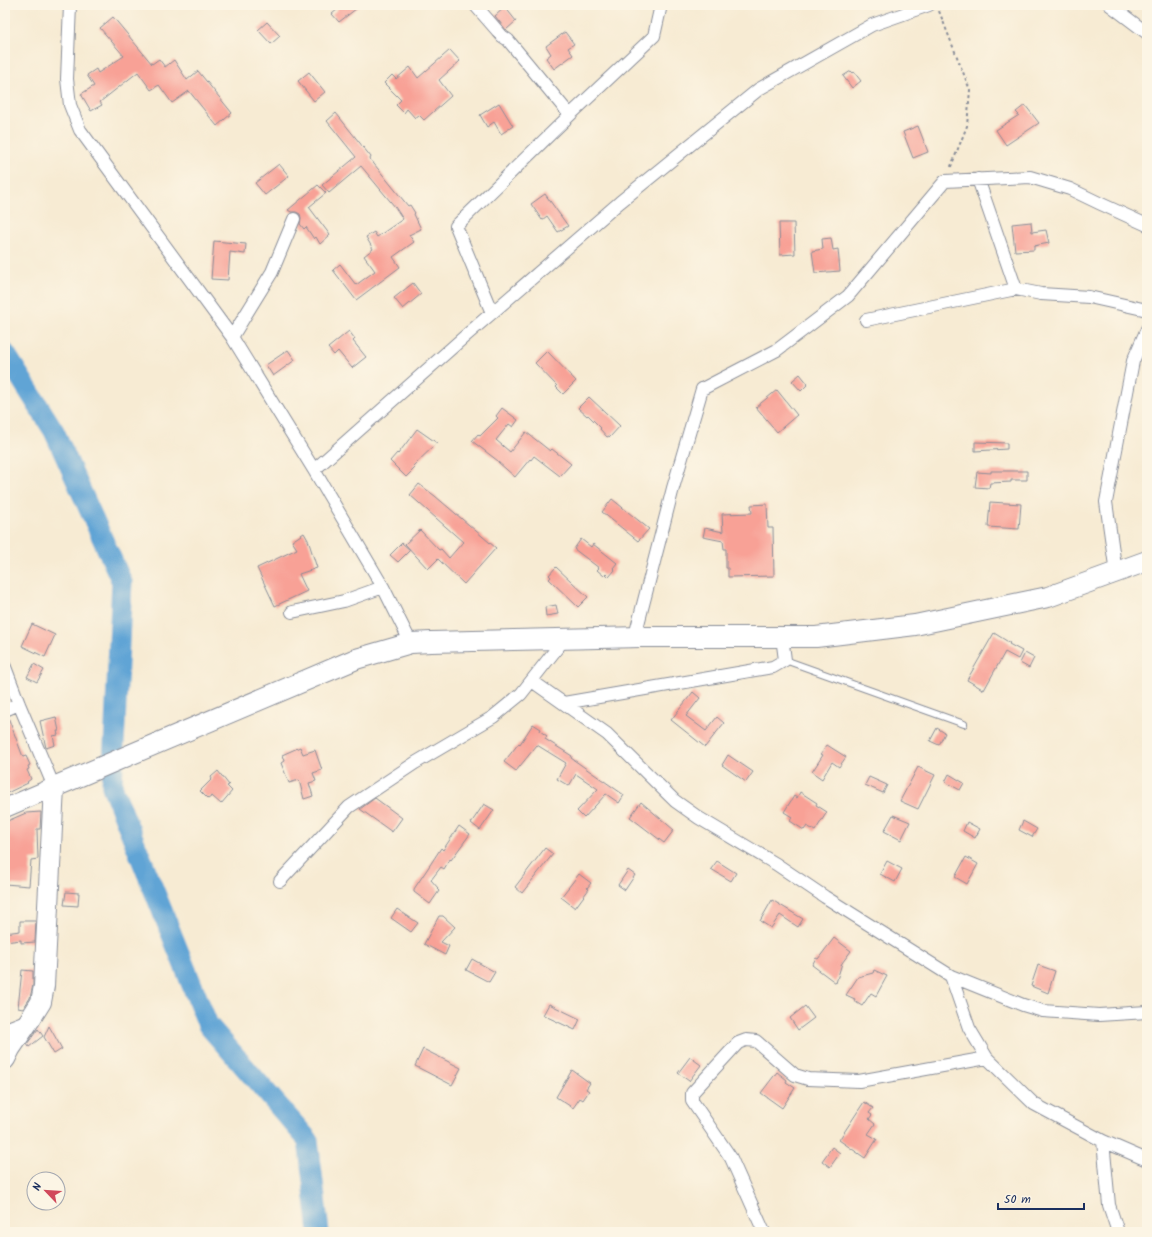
<svg xmlns="http://www.w3.org/2000/svg" width="1152" height="1237" font-family="Kalam,sans-serif">
  <style>
    .lines { fill: none; stroke-linecap: round; stroke-linejoin: round }
    .river { stroke: #60a4d5; stroke-width: 21 }
    .building { fill: #f8a196 }
    .lane-casing { stroke: #898d98; stroke-width: 8 }
    .street-casing { stroke: #898d98; stroke-width: 14 }
    .secondary-casing { stroke: #898d98; stroke-width: 20 }
    .primary-casing { stroke: #898d98; stroke-width: 22 }
    .path { stroke: #898d98; stroke-width: 2; stroke-dasharray: 3 3; stroke-linecap: butt }
    .lane { stroke: #fff; stroke-width: 6 }
    .street { stroke: #fff; stroke-width: 12 }
    .secondary { stroke: #fff; stroke-width: 18 }
    .primary { stroke: #fff; stroke-width: 20 }
  </style>
  <rect width="100%" height="100%" fill="#fcf5e5"/>
  <filter id="ink" filterUnits="userSpaceOnUse"><feTurbulence type="fractalNoise" baseFrequency=".025" numOctaves="2"/><feDisplacementMap in="SourceGraphic" scale="8" xChannelSelector="R" yChannelSelector="G"/><feConvolveMatrix kernelMatrix="1 2 1 2 8 2 1 2 1" color-interpolation-filters="sRGB"/></filter>
  <filter id="wash" filterUnits="userSpaceOnUse"><feTurbulence type="fractalNoise" baseFrequency=".012" numOctaves="4" result="noise"/><feDisplacementMap in="SourceGraphic" scale="16" xChannelSelector="R" yChannelSelector="G"/><feGaussianBlur stdDeviation="0.9" result="paint"/><feColorMatrix in="noise" values="0 0 0 0 0 0 0 0 0 0 0 0 0 0 0 0 0 1.4 0 .05"/><feComposite in="paint" operator="in"/></filter>
  <g filter="url(#wash)">
    <rect width="100%" height="100%" fill="#f7ebd3"/>
    <g class="lines">
      <path class="river" d="M5,353L54,431L122,582L112,786L208,1025L308,1140L319,1232"/>
    </g>
    <g id="blocks">
      <path class="building" d="M335,5H361L339,22L332,14L338,9Z
        M505,7L516,21L506,30L495,16Z
        M113,17L152,64L159,59L165,67L174,60L187,80L198,71L232,113L217,126L189,91L172,103L159,85L151,90L138,72L100,102L102,105L91,111L81,94L94,86L87,75L96,69L98,73L124,56L100,28Z
        M267,22L280,36L271,44L258,30Z
        M565,32L574,44L568,48L573,55L554,69L546,58L551,54L546,46Z
        M450,50L460,61L439,80L451,96L424,120L419,115L415,118L407,109L404,113L396,105L401,100L384,83L392,75L396,79L410,67L418,78Z
        M851,71L853,73L854,72L861,81L852,88L843,76Z
        M309,72L325,92L314,101L298,81Z
        M499,103L513,126L501,134L494,122L487,127L480,115Z
        M1025,105L1039,123L1006,145L996,130L1019,115L1016,112Z
        M336,113L371,157L370,159L408,206L410,205L415,213L414,214L421,229L409,235L414,242L393,257L400,267L356,300L333,270L340,264L356,285L375,271L364,256L373,249L366,237L374,232L377,237L403,219L395,207L361,166L329,193L322,185L356,157L327,121Z
        M918,126L928,152L913,158L903,132Z
        M279,164L289,176L265,195L255,183Z
        M318,185L326,193L309,207L330,235L320,244L316,237L314,239L306,227L304,229L300,224L301,218L300,214L296,212H291L288,210Z
        M545,194L568,226L558,232L547,216L542,220L531,204Z
        M1031,222L1032,232L1046,230L1049,243L1034,246V250L1015,251L1012,224Z
        M779,223H794L795,254L780,255Z
        M831,238L833,250L838,249L840,271L815,273L812,251L823,249L822,239Z
        M214,241L246,244L245,254L230,252L228,280L211,279Z
        M413,283L421,294L403,309L394,298Z
        M349,331L355,339L353,341L366,357L352,368L338,351L334,355L328,348Z
        M288,350L295,360L273,376L266,365Z
        M547,351L576,381L563,394L556,387L557,386L535,363Z
        M800,374L808,384L801,391L792,381Z
        M777,390L797,415L777,432L756,407Z
        M589,397L620,426L610,437L609,436L607,437L600,429L601,428L588,415L587,416L578,408Z
        M502,408L518,420L513,427L509,424L496,440L510,452L526,432L550,451L552,449L571,464L560,476L534,456L531,460L530,459L515,477L498,462V461L472,441L478,434L480,436L498,418L496,416Z
        M417,429L437,443L413,466L415,468L406,477L390,461L397,453L398,454Z
        M975,442L1007,443V449L975,451Z
        M991,471H1027V480H1011V482L990,483L989,488L975,487L977,472L991,473Z
        M419,484L435,496L496,548L464,584L438,559L428,569L405,544L420,530L439,550L441,549L449,558L463,542L410,495Z
        M612,499L649,529L638,541L602,512Z
        M990,502L1021,504L1019,529L988,527Z
        M767,504L768,528H773L774,576L728,577V568H726V549H724L723,541L703,537L705,528L723,532L722,514L752,513L751,505Z
        M304,533L308,540L317,568L299,574L307,591L275,606L257,568L297,549L292,541Z
        M581,539L591,547L593,544L617,563L613,568L615,570L609,577L606,574L604,576L597,570L599,568L574,549Z
        M402,543L410,550L398,562L390,555Z
        M556,567L588,597L578,607L549,579L551,577L549,575Z
        M556,605L558,614L546,616L545,607Z
        M32,624L55,635L45,657L22,646Z
        M994,633L1010,643L1009,644L1022,651L1018,659L1005,652L984,690L967,680Z
        M1025,653L1034,658L1029,668L1020,663Z
        M34,664L44,670L37,682L27,677Z
        M693,692L700,698L686,716L706,731L717,717L724,723L705,747L671,720Z
        M5,717H8L23,757L26,756L30,765L28,766L29,769L27,770L31,779L27,782L28,783L5,794Z
        M56,717L59,731H57L58,735L53,736L55,745L46,748L40,721Z
        M533,724L541,729L540,731L547,736L545,739L572,756L571,758L624,795L619,803L606,794L584,818L577,811L598,789L576,774L569,786L557,779L566,763L537,745L516,771L504,762L519,743L520,744Z
        M937,728L945,733L939,745L930,741Z
        M827,745L846,757L839,767L832,762L822,779L812,772L823,755L821,754Z
        M300,747L303,754L315,750L322,770L313,773L316,781L309,783L313,796L304,799L299,780L289,783L281,763L284,761L282,755Z
        M728,755L753,772L746,782L722,765Z
        M918,767L935,775L918,809L900,801Z
        M218,771L229,785L227,786L232,791L221,804L212,796L208,799L200,791L212,779L211,777Z
        M949,774L964,783L960,790L945,782Z
        M869,777L887,785L883,793L865,785Z
        M800,792L817,803L816,805L827,812L815,831L807,826L804,830L790,821L792,817L784,812L794,796L797,798Z
        M375,798L402,818L392,832L360,809Z
        M641,802L674,830L664,843L630,817Z
        M484,804L494,810L480,830L471,823Z
        M41,812L40,829H37L38,859L31,860L29,886L5,884V822L26,813Z
        M893,815L910,822L901,840L884,831Z
        M1023,821L1037,829L1032,837L1019,830Z
        M967,822L980,829L975,838L963,831Z
        M459,826L470,834L451,860L450,859L444,869L441,867L431,880L438,888L437,889L439,891L430,904L414,892V889L430,865L441,848L443,850Z
        M545,848L553,854L522,893L515,887Z
        M966,857L978,864L967,884L955,877Z
        M717,861L736,873L731,881L711,869Z
        M887,861L902,869L895,882L880,874Z
        M628,870L635,875L625,890L618,885Z
        M579,874L591,883L587,888L589,889L575,908L561,897Z
        M66,892L79,893L78,906L64,905Z
        M772,900L803,919L798,927L780,915L771,928L760,921Z
        M397,909L418,923L411,932L391,918Z
        M439,916H443L455,927L441,942L449,946L445,955L424,944Z
        M20,921H36L35,942L21,943V940L5,942V933L20,931Z
        M834,938L851,951L842,963L836,983L812,965L816,958L818,959Z
        M472,959L495,972L489,982L466,970Z
        M1038,965L1055,971L1048,993L1031,986Z
        M22,970L33,971V985L30,998L23,1009L18,1008Z
        M874,970L887,976L876,996L871,993L862,1006L854,1001L855,999L846,995L858,977L873,973Z
        M549,1004L580,1019L575,1030L543,1015Z
        M805,1006L814,1018L798,1030L790,1018Z
        M49,1026L62,1049L54,1054L44,1037Z
        M38,1029L43,1036L29,1047L27,1044Z
        M423,1049L461,1068L452,1085L415,1066Z
        M690,1057L701,1065L689,1081L678,1073Z
        M572,1070L590,1083L586,1089L589,1091L583,1100L580,1098L573,1108L556,1097Z
        M777,1072L787,1080L786,1082L795,1088L782,1108L761,1093Z
        M864,1102L873,1108L869,1113L872,1115L869,1119L875,1124L868,1134L877,1139L865,1158L839,1140Z
        M832,1147L840,1153L830,1167L822,1161Z"/>
    </g>
  </g>
  <g filter="url(#ink)">
    <use href="#blocks" fill-opacity="0" stroke="#898d98" stroke-width="1"/>
    <g class="lines">
      <defs>
        <path id="lane" d="M785,660L964,724"/>
        <path id="street" d="M70,5L67,79L70,105L80,130L232,337L314,470L383,587L411,643
          M475,5L502,36L508,40L570,115
          M1110,5L1147,33
          M978,179L1016,289
          M492,313L456,226L570,115L654,36L661,5
          M866,320L1016,289L1041,294L1089,297L1147,310
          M232,337L272,272L294,219
          M314,470L463,338L620,202L759,89L872,25L929,5
          M1116,573L1106,502L1133,361L1147,329
          M292,612L344,601L383,587
          M641,637L637,628L673,488L702,389L777,350L848,296L945,181L1030,177L1070,189L1099,203L1147,225
          M5,667L19,704L54,787
          M532,681L607,734L675,801L699,818L776,864L825,897L951,976L969,1028L987,1058L1034,1104L1103,1141L1147,1160
          M564,703L773,667L785,660L782,637
          M5,710L19,704
          M280,881L349,807L415,763L493,717L521,694L565,638
          M951,976L1023,1005L1043,1011L1099,1015L1147,1012
          M5,1029L28,1020
          M1103,1141L1109,1205L1118,1232
          M764,1232L731,1158L692,1101V1093L738,1043L746,1040L756,1041L795,1075L808,1079L859,1081L987,1058"/>
        <path id="secondary" d="M5,808L54,787"/>
        <path id="primary" d="M5,1059L10,1049L31,1018L41,1002L44,986L54,787L356,659L411,643L431,642L641,637H816L915,625L1048,597L1147,561"/>
      </defs>
      <use href="#lane" class="lane-casing"/>
      <use href="#street" class="street-casing"/>
      <use href="#secondary" class="secondary-casing"/>
      <use href="#primary" class="primary-casing"/>
      <path class="path" d="M939,11L970,90L967,126L950,169"/>
      <use href="#lane" class="lane"/>
      <use href="#street" class="street"/>
      <use href="#secondary" class="secondary"/>
      <use href="#primary" class="primary"/>
    </g>
  </g>
  <rect width="1152" height="1237" fill="none" stroke="#fcf5e5" stroke-width="20"/>
  <g transform="translate(46 1191) rotate(295)"><circle r="19" fill="#fcf5e5" stroke="#a2a6af"/>
  <path d="M0-3L7 15L0 10L-7 15Z" fill="#d1495b"/>
  <text y="-6" font-size="11" font-weight="bold" text-anchor="middle" fill="#1b2f5e">N</text>
  </g>
  <path d="M998 1203v6h86v-6" fill="none" stroke="#1b2f5e" stroke-width="2"/>
  <text x="1004" y="1203" font-size="12" fill="#1b2f5e" stroke="#fcf5e5" stroke-width="3" paint-order="stroke">50 m</text>
</svg>
